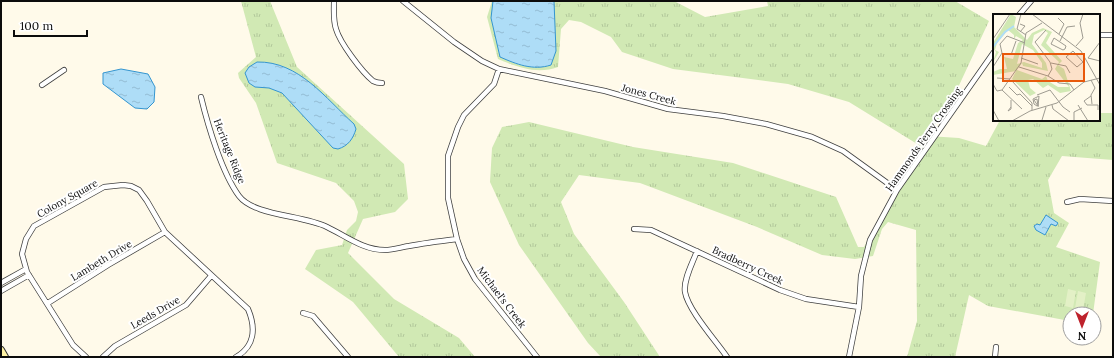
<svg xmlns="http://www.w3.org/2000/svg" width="1114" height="358" font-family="Lora,serif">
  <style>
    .grass { fill: url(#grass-tufts) }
    .pitch { fill: #e3f0c6 }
    .water { fill: url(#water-ripples); stroke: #3495d0 }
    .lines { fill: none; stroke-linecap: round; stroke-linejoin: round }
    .street-casing { stroke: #3f3f3f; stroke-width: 6 }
    .secondary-casing { stroke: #2e2e2e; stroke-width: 8 }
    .street { stroke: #fff; stroke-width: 4.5 }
    .secondary { stroke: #fff3a5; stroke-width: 6 }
    .labels { text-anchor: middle; stroke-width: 4; stroke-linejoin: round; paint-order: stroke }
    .street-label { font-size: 10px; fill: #0c0c0c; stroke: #fff }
    .inset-river { fill: none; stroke: #aeddf7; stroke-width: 2 }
    .inset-road { fill: none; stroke: #9e9b91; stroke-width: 1 }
    .view { fill: #e8590c; fill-opacity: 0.15; stroke: #e8590c; stroke-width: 2 }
    .inset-edge { fill: none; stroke: #0c0c0c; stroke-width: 2 }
  </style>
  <defs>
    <pattern id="grass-tufts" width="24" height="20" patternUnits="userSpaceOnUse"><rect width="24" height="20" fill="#d1e9b4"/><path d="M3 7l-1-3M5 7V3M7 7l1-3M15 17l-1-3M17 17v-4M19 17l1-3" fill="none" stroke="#b2c79a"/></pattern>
    <pattern id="water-ripples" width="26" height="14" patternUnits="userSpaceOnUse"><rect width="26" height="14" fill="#aeddf7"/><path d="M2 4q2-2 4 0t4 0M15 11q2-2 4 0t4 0" fill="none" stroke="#94bcd3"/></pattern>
  </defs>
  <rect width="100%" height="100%" fill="#fffaea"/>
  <path class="grass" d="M241,1H270L297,67L404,164L408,199L395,212L363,219L348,253L394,299L459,338L475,357H399L353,302L305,269L316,250L342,245L347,230L356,221L358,212L354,201L336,183L277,163L256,103L239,78L238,73L256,57Z
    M492,1H674L705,17L768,6L767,1H955L989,21L955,94L928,136L959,138L986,146L1000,120H1099V113H1113V160L1062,156L1048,180L1054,213L1069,223L1056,247L1100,262L1093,314H1070V321L988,306L969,295L955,357H907L917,321L916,230L888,222L882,229L873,256L855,259L822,255L757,227L640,183L579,175L561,202L574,234L624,302L660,357H601L588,343L519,245L490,182L492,148L502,127L529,122L633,147L733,163L836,197L858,247H864L902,177L922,147L849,102L788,84L673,69L622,52L611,37L581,22L569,20L561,29L558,67C537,75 517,67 498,59L487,17Z"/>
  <path class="pitch" d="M1068,289L1076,291L1073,308L1065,306Z
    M1078,291L1086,293L1083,310L1075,308Z"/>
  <path class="water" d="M493,1H554L556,51L551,65C533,71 516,64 500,57L491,18Z
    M257,62C299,61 326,99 354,124L356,129C353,139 348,146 338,149L333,148L282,93L269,88L255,87L249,83L245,73L249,67Z
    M121,69L148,74L155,87L154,102L147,109L135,108L103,84V73Z
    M1046,215L1058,223L1056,226L1051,224L1045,235L1036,230L1034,226L1037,224L1040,225Z"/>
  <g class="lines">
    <defs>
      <path id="street" d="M334,1C334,10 333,20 336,29C340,43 362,72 373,81C375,82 379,83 382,83
        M403,1L454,42L482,61L499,69L605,91L668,109L723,116L766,124L812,137L843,151L897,190
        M1019,15L1031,1
        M1099,35H1113
        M499,69L494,84L464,115L458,127L448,156V198L457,239L464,259L475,279L537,357
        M42,85L64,70
        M201,97C208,126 222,173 239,196C254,216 303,215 327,227C346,236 363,250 385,250C393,250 402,247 409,246C425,243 441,241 457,239
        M1067,202L1080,199L1113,201
        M634,229L651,230L780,290L806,299L859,307
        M697,251C693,262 683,280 685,292C688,310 716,341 727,357
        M1,283L26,269
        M1,291L29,275
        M48,303L108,265L165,232
        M303,313L313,316L348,357
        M86,357L73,345L27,272L22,254L26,239L34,226L104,187L123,185L131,186L139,190L147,201L165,232L248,309C256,328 255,346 236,357
        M103,357L115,346L186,305L211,276
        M849,357L859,307L861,276L870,240L897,190L994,52
        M995,357L996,347"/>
      <path id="secondary" d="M1,350L5,357"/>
    </defs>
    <use href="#street" class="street-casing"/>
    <use href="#secondary" class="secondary-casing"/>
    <use href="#street" class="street"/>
    <use href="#secondary" class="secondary"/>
  </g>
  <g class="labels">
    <g class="street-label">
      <text transform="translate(649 94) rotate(15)" y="4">Jones Creek</text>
      <text transform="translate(923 139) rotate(-55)" y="4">Hammonds Ferry Crossing</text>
      <text transform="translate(230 151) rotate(68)" y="4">Heritage Ridge</text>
      <text transform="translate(67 198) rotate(-29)" y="4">Colony Square</text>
      <text transform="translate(101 260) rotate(-31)" y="4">Lambeth Drive</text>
      <text transform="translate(748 265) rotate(25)" y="4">Bradberry Creek</text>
      <text transform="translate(502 297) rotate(53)" y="4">Michael's Creek</text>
      <text transform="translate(155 312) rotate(-30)" y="4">Leeds Drive</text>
    </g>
  </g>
  <g transform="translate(993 14)">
    <rect width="107" height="107" fill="#fffaea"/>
    <path d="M18,0L23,3L21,13L34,26L39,19L50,14L59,18L53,29L69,47L65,51L71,55L78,77L67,79L55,71L50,74L40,65L35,66L37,74L43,79L37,82L19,65L23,57L0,61V58L7,55H14L11,43L20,45L25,29L30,26L23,22L21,25V21L15,16L4,29L2,36L6,38L0,48L3,38L0,34V29ZM51,16L55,19L48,31L66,48L62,55L76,73H65L55,67L53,62L49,65L24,56L29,49L30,52L55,57L53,49L39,30L41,21ZM29,30L40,36L49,49V54L31,48L24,50Z" fill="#d1e9b4" fill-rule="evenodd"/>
    <path class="inset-river" d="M0,33L12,18L21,12"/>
    <path class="inset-road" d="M28,0L24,15L33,21M39,0L88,37L107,71M65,4L71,10L66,20M27,10L32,12L27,18M53,16L42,28L57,48L59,55L55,62M61,24L73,32L72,35L70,36L58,30ZM0,25L17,0M67,27L74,13L82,12M83,32L90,24L87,9L90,0M80,37L90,48L84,53L73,43ZM18,41L23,27M28,44L45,50M95,44L107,28M95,44L107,47M58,49L73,52L77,59M0,53L9,39L7,30L14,22L32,29M26,53L55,62L66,69L77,70L81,76M4,64L17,65M98,66L102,74L98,81L99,90M19,67L39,89V96M0,70L4,77L9,76L28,49L33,19L49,9M16,73L24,81L27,80M9,76L29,95M27,80L39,92M44,81L57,76L70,93L77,98M98,82L91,87L94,91H105V96M18,86V95L15,97L18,93M59,91L60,95L76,107M85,91L95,107M44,92L41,90L40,85L46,82L45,93M45,92L41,86L44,85L45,92M0,96L6,107M49,106L53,93M19,107L37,97L64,89L91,68L107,64M81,107V98L89,94"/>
    <path class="view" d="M10,40H91V67H10Z"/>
    <rect width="107" height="107" class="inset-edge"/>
  </g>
  <rect width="1114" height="358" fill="none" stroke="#0c0c0c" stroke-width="4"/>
  <g transform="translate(1082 326) rotate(180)"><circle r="19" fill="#ffffff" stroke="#9e9e9e"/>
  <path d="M0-3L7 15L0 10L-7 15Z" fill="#be222c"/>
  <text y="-6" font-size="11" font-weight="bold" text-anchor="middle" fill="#0c0c0c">N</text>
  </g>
  <path d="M14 30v6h73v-6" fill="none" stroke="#0c0c0c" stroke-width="2"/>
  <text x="20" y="30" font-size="12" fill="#0c0c0c" stroke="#ffffff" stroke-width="3" paint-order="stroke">100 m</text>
</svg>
